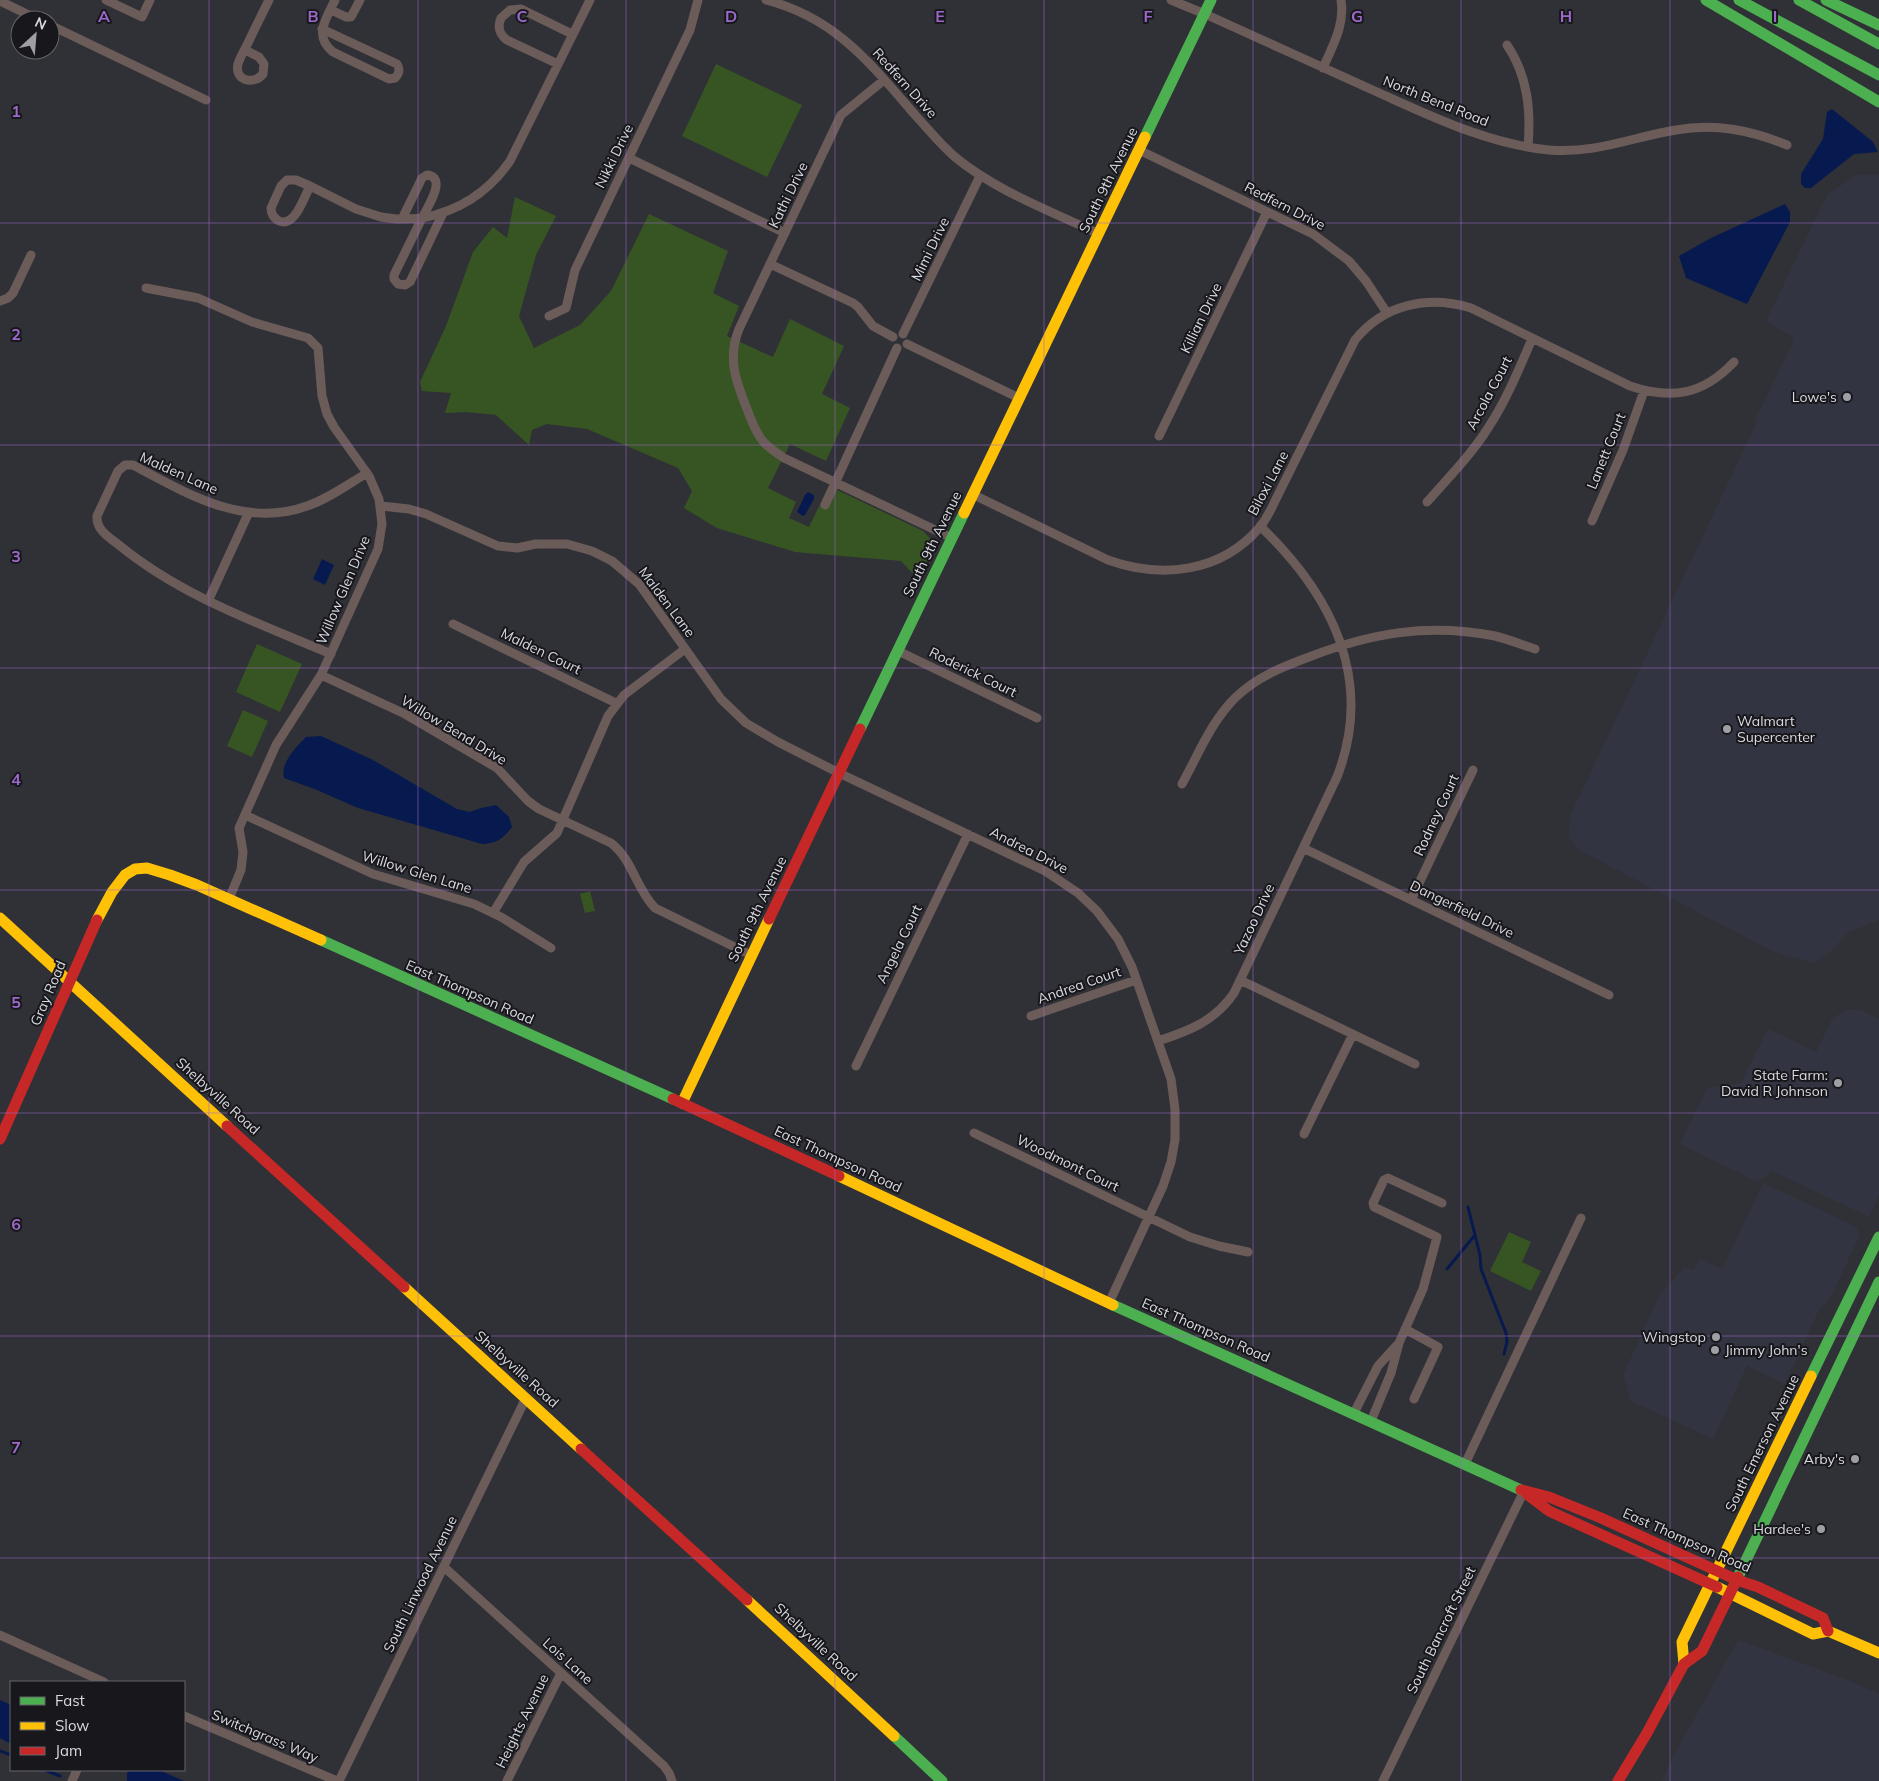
<svg xmlns="http://www.w3.org/2000/svg" width="1879" height="1781" font-family="Mulish,sans-serif">
  <style>
    .built { fill: #333441 }
    .green { fill: #365522 }
    .water { fill: #071a4f }
    .lines { fill: none; stroke-linecap: round; stroke-linejoin: round }
    .stream { stroke: #071a4f; stroke-width: 3 }
    .street { stroke: #6c5c59; stroke-width: 9 }
    .fast { stroke: #4caf50; stroke-width: 11 }
    .slow { stroke: #ffc107; stroke-width: 11 }
    .jam { stroke: #c62828; stroke-width: 11 }
    .grid { fill: none; stroke: #9c69cb; stroke-width: 1; stroke-opacity: 0.55 }
    .poi-dot { fill: #9e9fa4; stroke: #17171c; stroke-width: 2 }
    .labels { text-anchor: middle; stroke-width: 4; stroke-linejoin: round; paint-order: stroke }
    .street-label { font-size: 14px; fill: #d9dae0; stroke: #17171c }
    .poi-label { font-size: 14px; fill: #d9dae0; stroke: #17171c; text-anchor: end }
    .grid-label { font-size: 16px; text-anchor: middle; font-weight: bold; fill: #9c69cb; stroke: #17171c; stroke-width: 4; stroke-linejoin: round; paint-order: stroke }
  </style>
  <rect width="100%" height="100%" fill="#303136"/>
  <path class="built" d="M1856,175H1879V920L1849,932L1832,950L1814,963L1774,952L1579,850L1569,837L1570,816L1755,426L1757,416L1793,343L1792,336L1766,321L1827,195Z
    M1845,1010H1860L1879,1019V1196L1869,1217L1772,1171L1758,1182L1680,1144L1707,1088L1741,1083L1768,1029L1816,1052L1832,1019Z
    M1763,1183L1857,1227L1859,1237L1832,1295L1818,1312L1785,1384L1747,1366L1713,1439L1631,1401L1623,1375L1660,1294L1685,1267L1694,1270L1699,1259L1722,1269Z
    M1738,1640L1853,1682L1879,1694V1781H1662L1674,1755Z"/>
  <path class="green" d="M716,64L802,105L767,177L682,136Z
    M515,197L556,216L536,255L519,316L534,348L580,325L611,291L649,214L728,251L713,293L739,306L727,336L773,357L790,319L844,346L822,394L850,408L826,461L790,444L768,488L796,502L789,518L809,527L829,486L923,531L935,544L918,579L901,561L795,552L717,528L684,508L692,491L678,468L587,429L547,424L532,430L529,445L496,415L466,412L445,413L451,393L422,391L420,382L446,326L473,252L493,227L507,238Z
    M257,644L302,664L280,712L236,692Z
    M243,710L268,721L252,757L227,746Z
    M590,891L595,911L585,913L580,894Z
    M1509,1232L1531,1242L1522,1262L1541,1271L1531,1291L1490,1271Z"/>
  <path class="water" d="M1832,109L1873,142L1878,152L1854,154L1811,188H1805L1801,184V174L1823,139L1827,112Z
    M1785,204L1790,212V222L1747,304L1686,278L1679,256L1711,238Z
    M808,492L814,495V499L805,515L803,516L797,512L805,495Z
    M322,559L334,565L325,585L313,579Z
    M321,736L373,760L457,809L470,812L481,808L496,805L509,817L512,827C502,839 498,843 482,844L358,808L317,790L284,778C280,763 296,747 306,737Z
    M0,1700L11,1705V1744L0,1738Z
    M130,1770H159L184,1781H127V1773Z"/>
  <g class="lines">
    <path class="stream" d="M1468,1207L1480,1255L1481,1269L1506,1333L1507,1342L1504,1354
      M1447,1269L1475,1235
      M0,1751L11,1755
      M45,1770L60,1776"/>
    <path class="street" d="M106,0L142,17L150,0
      M766,0C836,18 871,64 916,116C929,130 941,145 955,157C996,191 1051,211 1099,234
      M1171,0L1205,14C1262,40 1320,66 1377,92C1433,117 1488,144 1549,150C1596,154 1632,137 1676,130C1715,123 1750,130 1787,145
      M0,1L39,20
      M331,10L346,17H351L360,0
      M50,25L206,100
      M322,29L397,64C400,69 400,73 395,78L389,79L333,52C313,36 326,19 335,0
      M1507,45C1528,76 1531,111 1528,147
      M245,50L259,57L264,64L263,74C253,86 234,80 238,64C240,57 245,49 248,43C255,28 262,14 269,0
      M558,64L507,40C500,35 497,27 501,18L510,10L521,9L572,34
      M1323,68C1333,45 1345,25 1341,0
      M884,80L841,115L739,329C727,358 736,382 747,409C751,420 755,431 762,440C768,448 776,452 784,458L952,538
      M1139,150L1313,234L1349,261L1366,281L1387,313
      M629,158L785,233
      M287,180H296L310,186C304,197 295,228 279,221C273,218 271,213 271,208L281,186Z
      M310,186L356,209L381,217L396,219C405,219 413,219 422,218C427,208 448,177 427,175L422,178L402,219
      M443,213L410,282L405,285L398,284L394,279V275L422,218C459,211 488,193 510,161L590,0
      M770,264L853,303L858,307L873,326L893,337
      M146,288L198,298L252,322L308,338L318,348L322,396L327,414L334,427L369,476L379,499L382,524L378,549L321,675L276,745L239,828L243,852L241,870L229,899
      M0,301L8,298L13,293L31,255
      M549,316L566,308L575,270L690,30L698,0
      M903,334L980,176
      M907,344L1019,398
      M1159,436L1267,212
      M972,494L1108,560C1161,579 1221,573 1260,527C1266,519 1271,510 1275,501L1355,340C1384,304 1428,295 1471,308L1630,386C1671,400 1703,395 1734,362
      M1427,502C1448,478 1471,455 1488,428C1506,401 1519,369 1532,339
      M825,505L897,348
      M381,506L409,509L426,514L498,546L517,548L536,544H567L592,551L612,561L639,584L721,699L746,723L778,742L839,773L1045,871L1078,893L1097,911L1118,939L1132,967L1171,1079L1175,1109V1140L1171,1162L1163,1186L1109,1303
      M1592,521L1623,450L1644,391
      M208,601L249,512
      M453,624L616,703
      M898,651L1037,718
      M331,654C258,623 181,596 119,545C109,537 96,530 97,516L118,471L125,465H133C186,493 244,529 307,506C328,499 347,485 367,473
      M321,675L405,714L497,768L528,801L539,809L611,843C633,860 636,889 655,908L751,955
      M1182,784C1198,755 1212,720 1236,697C1257,677 1282,667 1309,657C1371,633 1428,623 1495,636C1508,639 1522,645 1535,649
      M245,815L373,874L474,904L501,917L551,948
      M1303,848L1609,995
      M1411,900L1473,770
      M493,913L524,862L557,833L608,716L624,695L685,649
      M1240,980L1415,1064
      M1031,1016L1136,980
      M1158,1041C1189,1031 1215,1021 1234,993L1337,777C1375,679 1331,594 1260,526
      M856,1066L968,834
      M974,1133L1190,1237L1219,1246L1248,1252
      M1304,1134L1353,1034
      M1405,1329L1438,1347L1414,1399
      M1354,1413L1378,1366L1397,1345
      M1371,1421L1391,1373L1399,1343L1423,1289L1437,1237L1374,1207L1373,1203L1384,1180L1388,1178L1442,1203
      M1465,1464L1581,1218
      M444,1567L664,1766L669,1773L672,1781
      M0,1635L104,1682
      M184,1716L337,1781
      M72,1781L77,1770
      M339,1781L526,1398
      M507,1781L561,1673
      M1383,1781L1524,1491"/>
    <path class="fast" d="M1706,0L1879,102
      M1739,0L1879,75
      M1799,0L1879,44
      M1826,0L1879,25
      M1145,137L1211,0
      M860,729L964,513
      M321,940L673,1099
      M1113,1305L1521,1490
      M1811,1376L1879,1237
      M1738,1577L1879,1282
      M894,1736L942,1781"/>
    <path class="slow" d="M964,513L1145,137
      M0,918L227,1126
      M97,920L112,892L125,875L135,869L147,868L170,875L197,885L321,940
      M682,1103L769,919
      M839,1176L1113,1305
      M404,1287L581,1449
      M1717,1587L1813,1634L1828,1631L1879,1653
      M747,1600L894,1736
      M1684,1664L1682,1642L1811,1376"/>
    <path class="jam" d="M769,919L860,729
      M673,1099L839,1176
      M227,1126L404,1287
      M0,1139L97,920
      M581,1449L747,1600
      M1521,1490L1549,1497L1601,1518L1737,1580L1758,1587L1823,1618L1828,1631
      M1527,1494L1549,1511L1717,1587
      M1618,1781L1647,1733L1684,1664L1702,1651L1738,1577"/>
  </g>
  <path class="grid" d="M209,0V1781M418,0V1781M626,0V1781M835,0V1781M1044,0V1781M1253,0V1781M1461,0V1781M1670,0V1781M0,223H1879M0,445H1879M0,668H1879M0,890H1879M0,1113H1879M0,1336H1879M0,1558H1879"/>
  <g class="poi-dot">
    <circle cx="1847" cy="397" r="5"/>
    <circle cx="1727" cy="729" r="5"/>
    <circle cx="1838" cy="1083" r="5"/>
    <circle cx="1716" cy="1337" r="5"/>
    <circle cx="1715" cy="1350" r="5"/>
    <circle cx="1855" cy="1459" r="5"/>
    <circle cx="1821" cy="1529" r="5"/>
  </g>
  <g class="labels">
    <g class="street-label">
      <text transform="translate(905 83) rotate(48)" y="5">Redfern Drive</text>
      <text transform="translate(1436 101) rotate(22)" y="5">North Bend Road</text>
      <text transform="translate(614 156) rotate(-64)" y="5">Nikki Drive</text>
      <text transform="translate(1108 180) rotate(-64)" y="5">South 9th Avenue</text>
      <text transform="translate(788 195) rotate(-64)" y="5">Kathi Drive</text>
      <text transform="translate(1285 206) rotate(27)" y="5">Redfern Drive</text>
      <text transform="translate(930 249) rotate(-64)" y="5">Mimi Drive</text>
      <text transform="translate(1201 318) rotate(-64)" y="5">Killian Drive</text>
      <text transform="translate(1489 393) rotate(-62)" y="5">Arcola Court</text>
      <text transform="translate(1606 451) rotate(-68)" y="5">Lanett Court</text>
      <text transform="translate(179 473) rotate(24)" y="5">Malden Lane</text>
      <text transform="translate(1268 483) rotate(-62)" y="5">Biloxi Lane</text>
      <text transform="translate(932 544) rotate(-64)" y="5">South 9th Avenue</text>
      <text transform="translate(343 590) rotate(-67)" y="5">Willow Glen Drive</text>
      <text transform="translate(667 602) rotate(53)" y="5">Malden Lane</text>
      <text transform="translate(541 651) rotate(26)" y="5">Malden Court</text>
      <text transform="translate(973 672) rotate(26)" y="5">Roderick Court</text>
      <text transform="translate(454 730) rotate(31)" y="5">Willow Bend Drive</text>
      <text transform="translate(1436 815) rotate(-65)" y="5">Rodney Court</text>
      <text transform="translate(1029 850) rotate(27)" y="5">Andrea Drive</text>
      <text transform="translate(417 872) rotate(17)" y="5">Willow Glen Lane</text>
      <text transform="translate(757 909) rotate(-64)" y="5">South 9th Avenue</text>
      <text transform="translate(1462 909) rotate(26)" y="5">Dangerfield Drive</text>
      <text transform="translate(1254 919) rotate(-65)" y="5">Yazoo Drive</text>
      <text transform="translate(899 944) rotate(-64)" y="5">Angela Court</text>
      <text transform="translate(1079 985) rotate(-19)" y="5">Andrea Court</text>
      <text transform="translate(470 992) rotate(24)" y="5">East Thompson Road</text>
      <text transform="translate(48 993) rotate(-67)" y="5">Gray Road</text>
      <text transform="translate(218 1096) rotate(42)" y="5">Shelbyville Road</text>
      <text transform="translate(838 1159) rotate(25)" y="5">East Thompson Road</text>
      <text transform="translate(1068 1163) rotate(26)" y="5">Woodmont Court</text>
      <text transform="translate(1206 1330) rotate(24)" y="5">East Thompson Road</text>
      <text transform="translate(517 1369) rotate(42)" y="5">Shelbyville Road</text>
      <text transform="translate(1762 1443) rotate(-64)" y="5">South Emerson Avenue</text>
      <text transform="translate(1687 1540) rotate(24)" y="5">East Thompson Road</text>
      <text transform="translate(420 1584) rotate(-64)" y="5">South Linwood Avenue</text>
      <text transform="translate(1441 1630) rotate(-64)" y="5">South Bancroft Street</text>
      <text transform="translate(816 1642) rotate(43)" y="5">Shelbyville Road</text>
      <text transform="translate(568 1661) rotate(42)" y="5">Lois Lane</text>
      <text transform="translate(522 1721) rotate(-64)" y="5">Heights Avenue</text>
      <text transform="translate(265 1736) rotate(23)" y="5">Switchgrass Way</text>
    </g>
    <g class="poi-label">
      <text x="1837" y="402">Lowe's</text>
      <text x="1737" y="726" text-anchor="start">Walmart<tspan x="1737" dy="16">Supercenter</tspan></text>
      <text x="1828" y="1080">State Farm:<tspan x="1828" dy="16">David R Johnson</tspan></text>
      <text x="1706" y="1342">Wingstop</text>
      <text x="1725" y="1355" text-anchor="start">Jimmy John's</text>
      <text x="1845" y="1464">Arby's</text>
      <text x="1811" y="1534">Hardee's</text>
    </g>
  </g>
  <g class="grid-label">
    <text x="104" y="22">A</text>
    <text x="313" y="22">B</text>
    <text x="522" y="22">C</text>
    <text x="731" y="22">D</text>
    <text x="940" y="22">E</text>
    <text x="1148" y="22">F</text>
    <text x="1357" y="22">G</text>
    <text x="1566" y="22">H</text>
    <text x="1775" y="22">I</text>
    <text x="16" y="117">1</text>
    <text x="16" y="340">2</text>
    <text x="16" y="562">3</text>
    <text x="16" y="785">4</text>
    <text x="16" y="1008">5</text>
    <text x="16" y="1230">6</text>
    <text x="16" y="1453">7</text>
  </g>
  <rect x="10" y="1681" width="175" height="90" fill="#17171c" stroke="#65656a"/>
  <rect x="20" y="1697" width="25" height="8" fill="#4caf50" stroke="#65656a"/>
  <text x="55" y="1706" font-size="15" fill="#d9dae0">Fast</text>
  <rect x="20" y="1722" width="25" height="8" fill="#ffc107" stroke="#65656a"/>
  <text x="55" y="1731" font-size="15" fill="#d9dae0">Slow</text>
  <rect x="20" y="1747" width="25" height="8" fill="#c62828" stroke="#65656a"/>
  <text x="55" y="1756" font-size="15" fill="#d9dae0">Jam</text>
  <g transform="translate(35 35) rotate(26)"><circle r="24" fill="#17171c" stroke="#65656a"/>
  <path d="M0-4L9 19L0 12L-9 19Z" fill="#9e9fa4"/>
  <text y="-8" font-size="14" font-weight="bold" text-anchor="middle" fill="#d9dae0">N</text>
  </g>
</svg>
